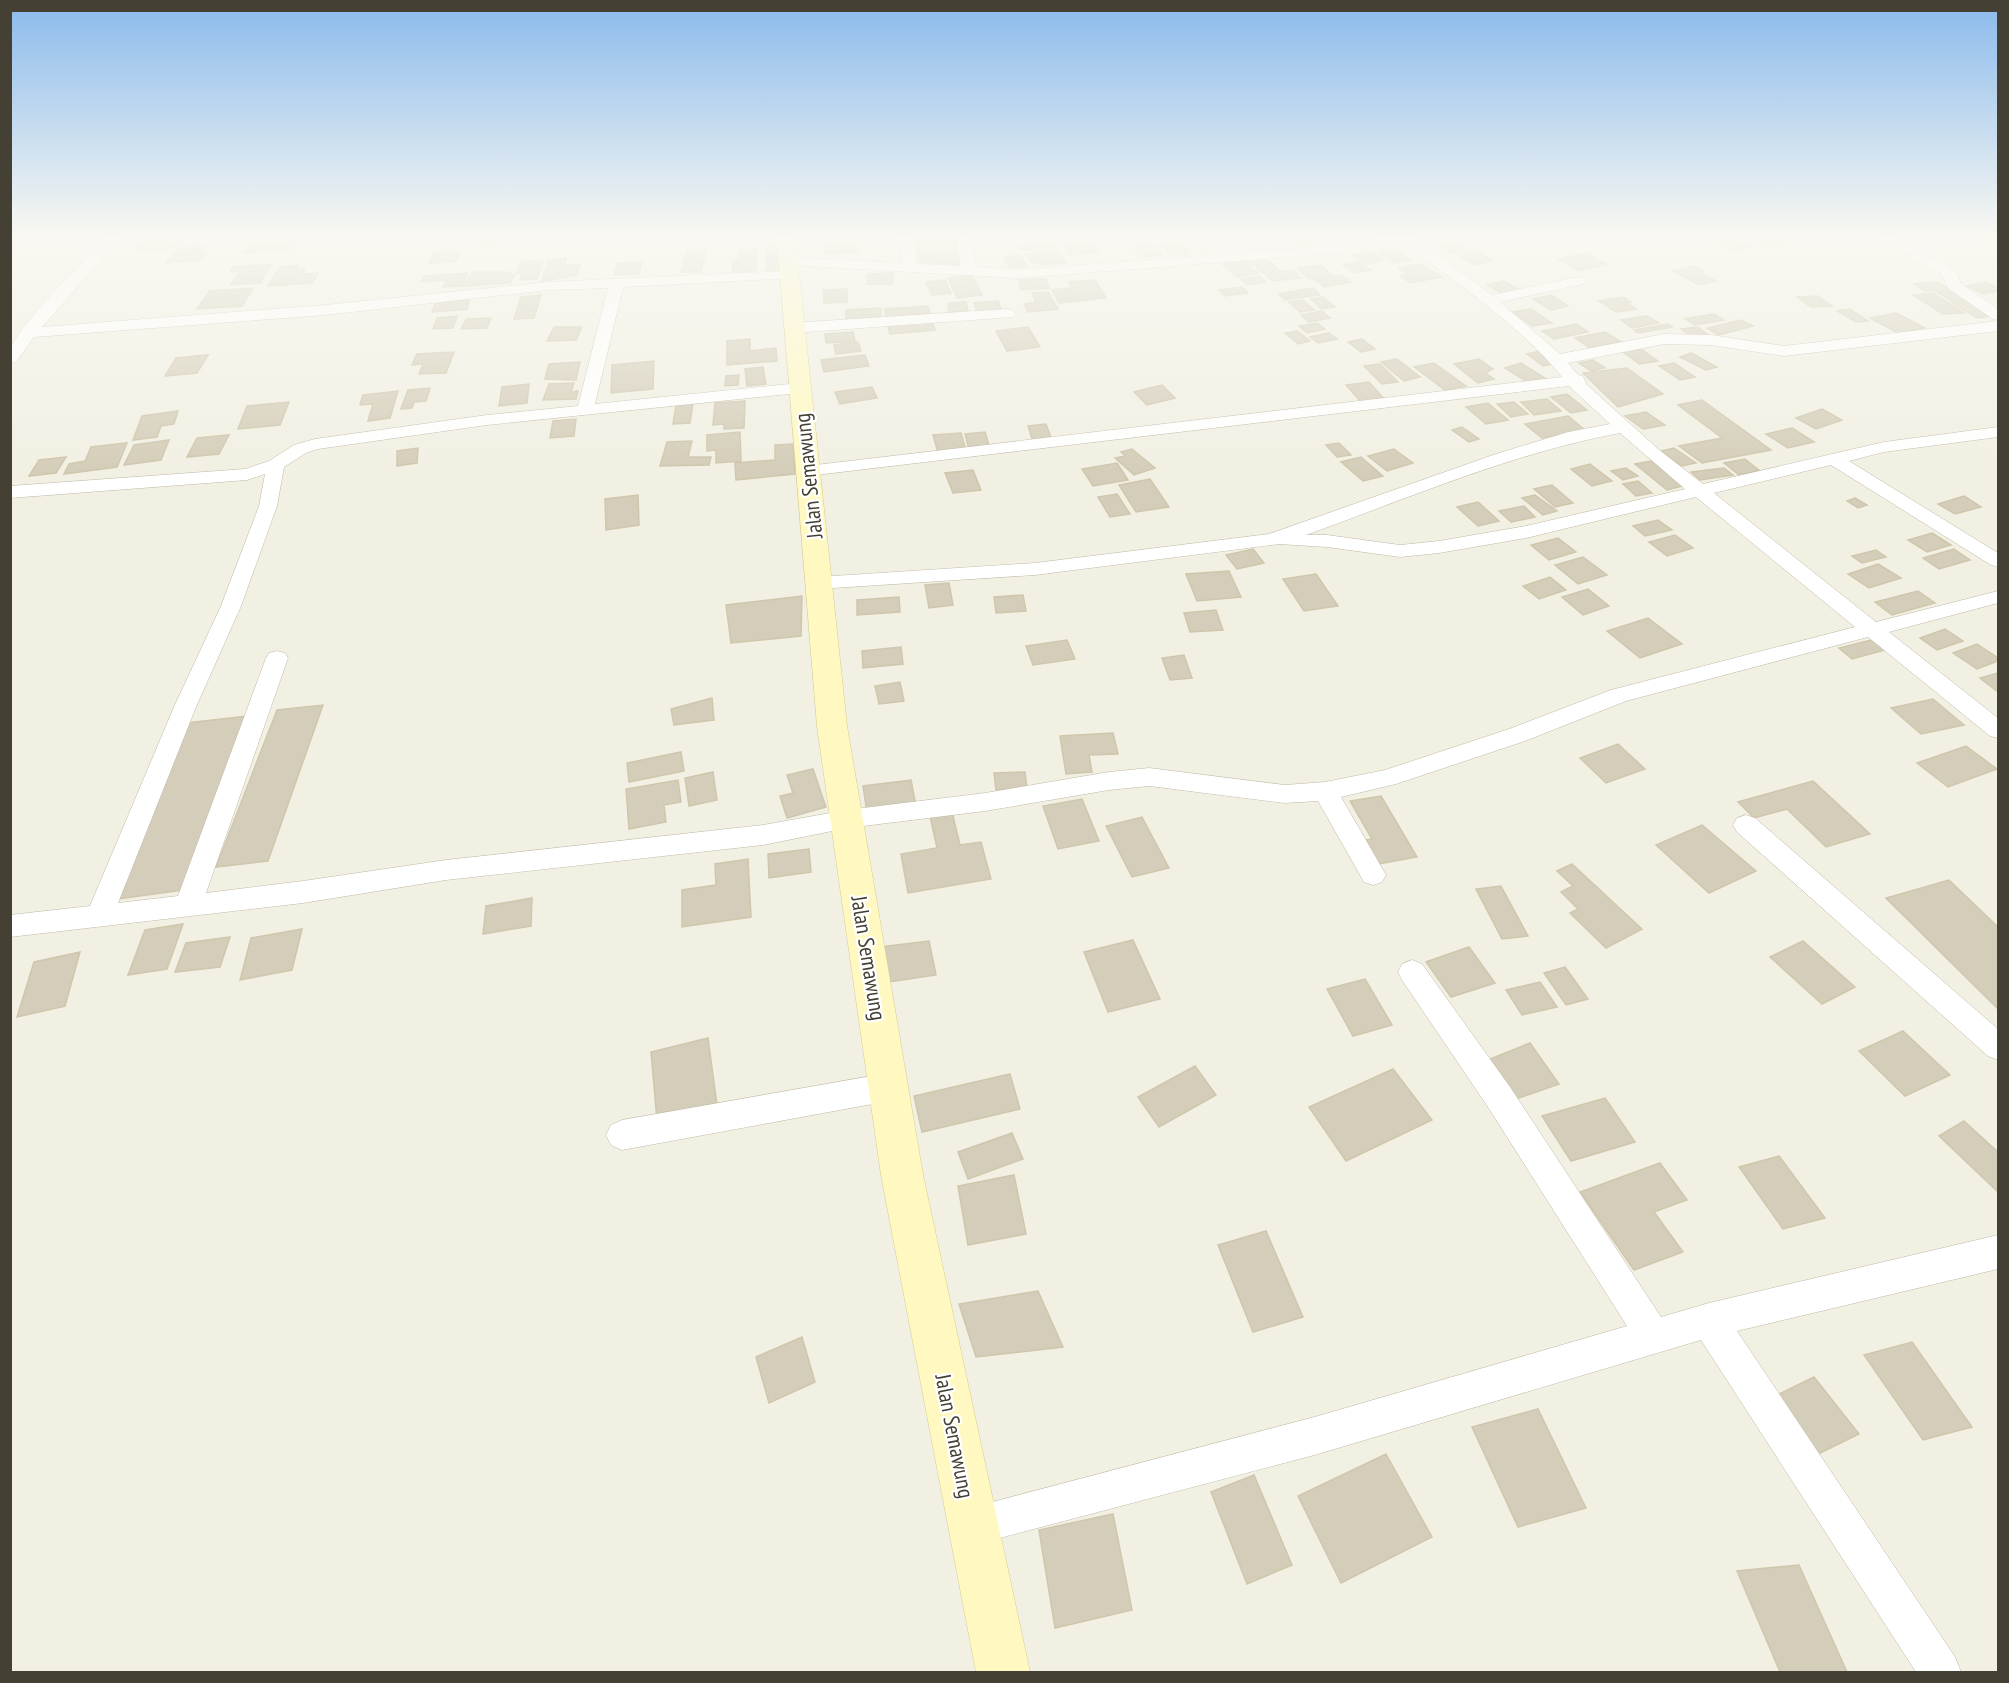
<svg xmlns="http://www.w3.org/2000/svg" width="2009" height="1683" font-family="'PT Sans Narrow',sans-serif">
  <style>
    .building { fill: #d4cdb9; stroke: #cfc6ac; stroke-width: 1.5 }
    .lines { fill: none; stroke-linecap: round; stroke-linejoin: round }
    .street-casing { stroke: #beb9a6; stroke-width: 1 }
    .secondary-casing { stroke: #d4cc91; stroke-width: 1 }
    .street { fill: #fff; fill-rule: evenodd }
    .secondary { fill: #fff9c1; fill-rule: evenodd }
    .labels { text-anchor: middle; stroke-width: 4.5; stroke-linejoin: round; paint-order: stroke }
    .street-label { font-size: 22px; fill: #444033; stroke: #fff }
  </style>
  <rect width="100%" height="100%" fill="#f2f0e3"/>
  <path class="building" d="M272,236H301L300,238L269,240Z
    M486,236H534L497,239L495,244L482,245Z
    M916,236H955L960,265L919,262Z
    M1282,236H1311L1316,240L1308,241L1312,244L1302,246L1298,242L1291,243Z
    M1728,236L1751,247L1732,251L1708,238Z
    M1748,236H1762L1768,239L1780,237L1789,243L1766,246Z
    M169,238L166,241H179L173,248L138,250L141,247L133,248L140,240Z
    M296,241L292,249L242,253L247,245Z
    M1092,242L1099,252L1070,255L1064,246Z
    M1456,242L1471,250L1454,254L1440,246Z
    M782,244L784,269L767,270L766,246Z
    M858,244L859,252L825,254L824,246Z
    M1054,244L1057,248L1022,251L1020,247Z
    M1154,245L1162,255L1140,257L1133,247Z
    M1184,245L1191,254L1169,255L1163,246Z
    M205,246L202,250L174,252L176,248Z
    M1395,248L1411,260L1394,263L1378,251Z
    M707,249L701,272H681L687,250Z
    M756,249V271L732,273L733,261L739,259V250Z
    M208,251L202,260L166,263L173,254Z
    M461,251L455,262L429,263L435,252Z
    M1058,251L1065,263L1041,265L1039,262L1031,263L1026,254Z
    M1370,251L1385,260L1367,264L1352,255Z
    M1476,251L1493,260L1475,265L1458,256Z
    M1586,253L1607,264L1578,271L1558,259Z
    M1021,255L1027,267L1010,268L1004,257Z
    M566,258L565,265L580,264L577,275L542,281L548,260Z
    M543,260L537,279L520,280L522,273H516L520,262Z
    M1245,260L1251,266L1229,269L1222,264Z
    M1268,260L1279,271L1262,273L1251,262Z
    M642,262L639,274L614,275L618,263Z
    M1359,262L1371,270L1355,273L1343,265Z
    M272,264L260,283L231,285L240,271L230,272L233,267Z
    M1421,264L1442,277L1411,283L1400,276L1408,275L1399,268Z
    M299,265L297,270L305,269L302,274L318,273L312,283L268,286L280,267Z
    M1321,265L1332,275L1309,279L1297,268Z
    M1693,266L1703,271L1699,272L1716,281L1699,285L1673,271Z
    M1252,268L1258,273L1237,277L1230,271Z
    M1293,270L1301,278L1272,281L1265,274Z
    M473,272H508L515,275L510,283L465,286Z
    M468,273L463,286L443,287L446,280L421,282L424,276Z
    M893,273L892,284H867L868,274Z
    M972,275L982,295L957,298L948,278Z
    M1341,275L1351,282L1324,287L1315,280Z
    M1259,276L1266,282L1247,285L1241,279Z
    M1046,279L1049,288L1021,290L1019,280Z
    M945,280L951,293L932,295L926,282Z
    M1095,280L1106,298L1059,303L1052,290L1072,288L1069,282Z
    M1504,281L1520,290L1503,294L1487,285Z
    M1937,282L1966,300L1951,301L1934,290L1925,291L1914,284Z
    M1986,282L1998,288V291L1983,294L1966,286Z
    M1242,287L1248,293L1225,296L1219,290Z
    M253,288L242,306L197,309L210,291Z
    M1313,288L1320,295L1285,300L1278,294Z
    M847,289V302L824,303L823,290Z
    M1048,292L1058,309L1028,312L1024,304L1036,302L1032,293Z
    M1933,293L1964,313L1943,314L1913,295Z
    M541,295L534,318L514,319L521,297Z
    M1551,295L1568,306L1551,310L1533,299Z
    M1818,296L1832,306L1811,307L1797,297Z
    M1323,297L1335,307L1322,309L1311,299Z
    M1623,297L1631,302L1607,306L1599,301Z
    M470,299L467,309L432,312L436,302Z
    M1303,300L1314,310L1300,312L1289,302Z
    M998,301L1001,309L977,311L974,303Z
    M1967,301L1991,316L1977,318L1952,303Z
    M966,302L968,311L949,312L948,303Z
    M1628,304L1636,309L1616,312L1609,308Z
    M928,306L930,313L886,317L885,309Z
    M881,308V319L846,321V310Z
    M1531,309L1552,323L1532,326L1512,312Z
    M1850,309L1868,321L1856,322L1837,311Z
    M1322,311L1330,318L1309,322L1301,315Z
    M1896,313L1925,328L1898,333L1870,318Z
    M1714,314L1724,320L1695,325L1685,319Z
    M457,316L453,328L433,329L437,318Z
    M1647,316L1659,323L1632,328L1621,320Z
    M491,318L487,328L461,329L466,319Z
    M932,320L935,330L890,334L887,324Z
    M1741,320L1753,326L1719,335L1707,328Z
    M1317,323L1325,329L1307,333L1299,326Z
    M1576,324L1588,332L1554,339L1542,331Z
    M1668,324L1672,327L1638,333L1634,330Z
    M554,327H582L576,340L547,341Z
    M1028,327L1040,347L1007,351L996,331Z
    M1698,327L1707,334L1690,336L1681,329Z
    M1297,331L1310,341L1298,344L1285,333Z
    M853,332L855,341L826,343L825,334Z
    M1605,332L1621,342L1590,348L1575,338Z
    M1329,333L1337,339L1318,343L1310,337Z
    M750,339V351L776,348L777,361L727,365V341Z
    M1362,339L1375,349L1361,352L1348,342Z
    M858,342L861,351L836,354L834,345Z
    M1641,349L1658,361L1639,364L1622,351Z
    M1541,351L1557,363L1543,366L1527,354Z
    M454,352L446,373L419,374L423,364L412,365L417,354Z
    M1691,353L1717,367L1706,370L1680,357Z
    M208,355L197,373L165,376L176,358Z
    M865,355L869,366L824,372L821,360Z
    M1397,359L1420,377L1404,381L1381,362Z
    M1479,359L1493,369L1485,373L1494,379L1478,383L1454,364Z
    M1593,360L1605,368L1591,371L1579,363Z
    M654,361L653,389L611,393L612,365Z
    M580,362L576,380L545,379L549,364Z
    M1434,363L1466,386L1445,390L1414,367Z
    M1521,363L1546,379L1529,383L1505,368Z
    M1674,363L1695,377L1680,380L1659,366Z
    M1380,364L1398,382L1382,384L1364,366Z
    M763,367L766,384L747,386L745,369Z
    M1627,368L1663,394L1618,407L1583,373Z
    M739,375L738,385L725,386L726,376Z
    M1369,382L1385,400L1362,403L1346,385Z
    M574,383L571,392L578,391L576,399L543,400L549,384Z
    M529,384L527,403L499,406L502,387Z
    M1162,385L1175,398L1147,405L1134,392Z
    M872,387L877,398L840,404L835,392Z
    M430,388L426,401L414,402L412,408L401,409L408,390Z
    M398,391L390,418L368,421L373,404L360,405L363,395Z
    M1567,394L1587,410L1571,413L1551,397Z
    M1547,399L1561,411L1534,415L1521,402Z
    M1702,400L1771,450L1702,463L1679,446L1722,438L1678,405Z
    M745,401L744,428L724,429V424L713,425L715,403Z
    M289,402L280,425L238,429L247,406Z
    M1514,402L1528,414L1511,417L1497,404Z
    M1488,403L1508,420L1486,424L1466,407Z
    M693,404L690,423L673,424L676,405Z
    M1822,409L1842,420L1816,429L1796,418Z
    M178,411L174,424L161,426L157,437L133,440L142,416Z
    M1646,412L1665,425L1643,429L1625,416Z
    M1568,416L1585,430L1542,438L1525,424Z
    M576,419L574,436L550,438L553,421Z
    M1046,424L1052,440L1033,442L1028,426Z
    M1462,427L1479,439L1469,442L1452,430Z
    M1792,428L1814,442L1788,448L1766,434Z
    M740,432L741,461L716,463V450L707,451V435Z
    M985,432L990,448L969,450L965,434Z
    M961,433L966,450L938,453L933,435Z
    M229,435L219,454L187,457L197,438Z
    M169,440L161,460L124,465L134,445Z
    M692,441L688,457H711L709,465L660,466L667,442Z
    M127,443L117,467L64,474L69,464L85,461L91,447Z
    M1339,443L1351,455L1337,457L1326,445Z
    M793,444L795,474L736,480L735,463L775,460V445Z
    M418,448L417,463L397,466V451Z
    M1674,448L1696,463L1682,466L1661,451Z
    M1132,449L1155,468L1134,475L1115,458L1125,456L1121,452Z
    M1394,449L1413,463L1387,471L1368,456Z
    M66,457L56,473L29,476L39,460Z
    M1361,457L1383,476L1363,481L1341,462Z
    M1745,459L1760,471L1739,475L1724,463Z
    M1651,461L1683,486L1667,490L1635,464Z
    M1117,463L1128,480L1093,486L1082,469Z
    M1590,464L1612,481L1592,486L1571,469Z
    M1626,468L1638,476L1623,480L1611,471Z
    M1724,468L1733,475L1700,480L1691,472Z
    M973,470L981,490L953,493L945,473Z
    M1150,479L1169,507L1136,512L1119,485Z
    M1638,481L1652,493L1636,496L1623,484Z
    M1552,485L1573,503L1555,507L1534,489Z
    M1117,494L1130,514L1110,517L1098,497Z
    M638,495L639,525L606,530L605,499Z
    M1535,495L1557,511L1543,515L1522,498Z
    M1964,496L1981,507L1955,514L1938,504Z
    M1855,498L1867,505L1858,508L1847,501Z
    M1478,502L1499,521L1478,526L1457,507Z
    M1524,506L1535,517L1511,522L1499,511Z
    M1658,520L1672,530L1645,536L1633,526Z
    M1932,533L1951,545L1927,552L1908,540Z
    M1675,535L1693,548L1667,556L1649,542Z
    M1558,538L1576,552L1549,560L1531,545Z
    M1253,549L1264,563L1237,569L1226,555Z
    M1954,549L1970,560L1939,569L1923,558Z
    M1876,550L1886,557L1862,563L1852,556Z
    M1583,557L1607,575L1578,584L1555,565Z
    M1878,564L1901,578L1869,588L1848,574Z
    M1229,571L1241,597L1197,601L1186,574Z
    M1316,574L1338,606L1304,611L1283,579Z
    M1550,577L1566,590L1539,599L1523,586Z
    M949,583L953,605L929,608L925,585Z
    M1588,589L1609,606L1583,615L1562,597Z
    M1918,591L1935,603L1892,615L1875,602Z
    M1023,595L1026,611L996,613L994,597Z
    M802,596L801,636L731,643L726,605Z
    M899,597L900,612L857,615V600Z
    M1216,610L1223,630L1190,632L1184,613Z
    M1648,618L1682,644L1640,658L1607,631Z
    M1945,629L1963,641L1937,650L1920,638Z
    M1067,640L1075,659L1033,665L1026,646Z
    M1871,640L1885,650L1852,659L1839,648Z
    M1977,644L1998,658V661L1977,669L1953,653Z
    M901,647L903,664L863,668L862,651Z
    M1184,655L1192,678L1170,680L1162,658Z
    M1998,673V692L1980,678Z
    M900,682L904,701L879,704L875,686Z
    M712,698L714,720L674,725L671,709Z
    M1933,699L1964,725L1921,734L1891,708Z
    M323,705L268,861L216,867L277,710Z
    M249,716L183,890L110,900L186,723Z
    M1113,733L1118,754L1089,755L1092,772L1066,774L1060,736Z
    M1618,744L1645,769L1606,783L1580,758Z
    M1966,746L1997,769L1948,787L1917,763Z
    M681,752L684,771L629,782L627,763Z
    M813,769L826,807L787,818L780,796L793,793L787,775Z
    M713,772L717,800L689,806L685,778Z
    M1025,772L1027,789L996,790L994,773Z
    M678,780L681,802L664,805L666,822L629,829L626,789Z
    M911,780L916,806L867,813L863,786Z
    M1813,781L1870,834L1826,847L1787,809L1754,818L1738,802Z
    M1381,796L1417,857L1373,865L1359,841L1372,839L1350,801Z
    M1082,799L1099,841L1058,849L1043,806Z
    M952,812L960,845L981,842L991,879L908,893L901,854L937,848L930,816Z
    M1142,817L1169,868L1132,877L1106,826Z
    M1702,825L1756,871L1709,893L1656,845Z
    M809,849L811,872L769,878L768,854Z
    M748,859L751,917L682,927V890L716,885L715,864Z
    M1572,864L1642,929L1606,948L1570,913L1578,909L1561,892L1573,886L1557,871Z
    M1949,880L1998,927V1009L1886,898Z
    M1501,886L1528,936L1502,939L1476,889Z
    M532,898L531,926L483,934L486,906Z
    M183,924L167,969L128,975L145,930Z
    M302,929L292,970L240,980L251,938Z
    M230,937L220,967L175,972L186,943Z
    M1133,940L1160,999L1108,1012L1084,952Z
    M929,941L936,975L883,983L880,947Z
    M1803,941L1855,987L1822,1004L1770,957Z
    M1469,947L1495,983L1451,997L1426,962Z
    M80,952L65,1006L17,1017L34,962Z
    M1565,967L1588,999L1566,1005L1544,973Z
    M1365,979L1392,1025L1353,1036L1327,989Z
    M1540,982L1557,1007L1522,1015L1506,990Z
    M1903,1031L1950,1075L1905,1096L1859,1051Z
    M708,1038L717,1105L657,1120L651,1052Z
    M1530,1043L1559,1084L1516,1099L1490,1059Z
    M1195,1066L1216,1095L1159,1127L1138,1097Z
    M1393,1069L1432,1120L1346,1161L1309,1107Z
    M1010,1074L1020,1109L922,1132L914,1096Z
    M1605,1098L1635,1142L1571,1161L1542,1116Z
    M1964,1121L1998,1152V1192L1939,1136Z
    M1012,1133L1023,1159L968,1179L958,1152Z
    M1779,1156L1825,1218L1783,1229L1739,1167Z
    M1660,1163L1687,1200L1654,1212L1683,1252L1634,1270L1580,1192Z
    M1014,1175L1026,1234L968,1245L958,1186Z
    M1266,1231L1303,1317L1253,1332L1218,1245Z
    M1038,1291L1063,1347L976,1357L959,1304Z
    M802,1337L815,1382L769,1403L756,1357Z
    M1912,1342L1972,1427L1923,1440L1864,1355Z
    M1814,1377L1859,1434L1812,1457L1769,1399Z
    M1538,1409L1586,1508L1518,1527L1472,1427Z
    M1386,1454L1432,1537L1341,1583L1298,1496Z
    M1254,1475L1292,1565L1247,1584L1211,1492Z
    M1113,1514L1132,1610L1055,1628L1039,1530Z
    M1799,1565L1847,1672H1780L1737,1571Z"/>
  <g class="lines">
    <defs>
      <path id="street" d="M108,236H122L42,327L325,305L548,282L788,271L795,275L793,278L623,287L595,404L799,383L807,388L799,393L487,425L318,449L306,453L284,467L277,506L241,606L196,707L118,903L178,896L266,658L269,653L277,651L285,653L288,658L206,893L303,881L446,860L763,825L847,810L985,793L1109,772L1149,768L1285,785L1325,782L1385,770L1509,729L1611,690L1855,627L1696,497L1526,538L1439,553L1400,557L1327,547L1279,544L1035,575L818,589L811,587L808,583L811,579L818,577L1035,563L1269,534L1496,454L1568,432L1610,424L1569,386L807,476L801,475L798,471L801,467L807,466L1562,377C1521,326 1454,281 1401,242L1328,254L1018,278L787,265L780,261L787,257L902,263L900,236H914L916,264L961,266L956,236H970L976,267L1018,270L1328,246L1390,236H1420L1416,239L1492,295L1578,277L1583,278L1585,281L1583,284L1500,302L1560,354L1664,334L1711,335L1784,346L1998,321V331L1784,356L1711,345L1664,344L1568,363L1578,375L1583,376L1586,384L1658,449L1703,484L1884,442L1998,427V437L1884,452L1849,461L1998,553V567L1991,565L1831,465L1714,493L1876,622L1998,591V603L1889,632L1998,718V738L1990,736L1868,637L1626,701L1525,741L1396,784L1341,797L1386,875L1382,882L1373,885L1364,882L1318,801L1285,803L1149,786L1109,790L985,811L847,828L763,845L446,880L303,903L10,937V915L90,906L174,707L221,606L259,506L265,474L247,480L10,498V486L245,469L269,461L294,445L315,439L487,415L578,406L608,288L548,290L325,315L34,337L16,362L10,364C10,358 9,350 12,345C32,310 79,267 108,236ZM1620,433L1685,489L1526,526L1439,541L1400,545L1327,535H1306C1409,498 1512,453 1620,433Z
        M1873,236H1890L1950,266L1957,274L1961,284L1998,309V320L1993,319L1949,289L1940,272Z
        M1008,309L1013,311L1016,314L1013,317L793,333L785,328L793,323Z
        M1746,815L1755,818L1998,1029V1060L1988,1056L1737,832L1733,825L1737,818Z
        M1412,960L1422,964L1510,1087L1661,1317L1709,1303L1998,1235V1269L1737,1331L1955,1657L1961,1672H1916L1701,1340L1318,1454L973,1545L959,1540L954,1526L959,1512L973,1507L1318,1416L1627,1326L1488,1107L1402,980L1398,972L1402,964Z
        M889,1073L900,1077L904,1087L900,1097L889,1101L622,1150L611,1145L606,1135L611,1125L622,1120Z"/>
      <path id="secondary" d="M777,236H795L847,726L923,1175L1030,1672H976L881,1175L817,726Z"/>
    </defs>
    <use href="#street" class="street-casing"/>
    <use href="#secondary" class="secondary-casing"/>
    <use href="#street" class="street"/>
    <use href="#secondary" class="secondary"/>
  </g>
  <linearGradient id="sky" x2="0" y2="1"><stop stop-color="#8abaec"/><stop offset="0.5" stop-color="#f9f8f2"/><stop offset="1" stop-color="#f9f8f2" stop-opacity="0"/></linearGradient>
  <rect width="2009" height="471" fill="url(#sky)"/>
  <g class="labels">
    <g class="street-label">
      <text transform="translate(808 476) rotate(-96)" y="8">Jalan Semawung</text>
      <text transform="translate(869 958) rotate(81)" y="8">Jalan Semawung</text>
      <text transform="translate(955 1436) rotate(79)" y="8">Jalan Semawung</text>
    </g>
  </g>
  <rect width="2009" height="1683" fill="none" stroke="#444033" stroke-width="24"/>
</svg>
